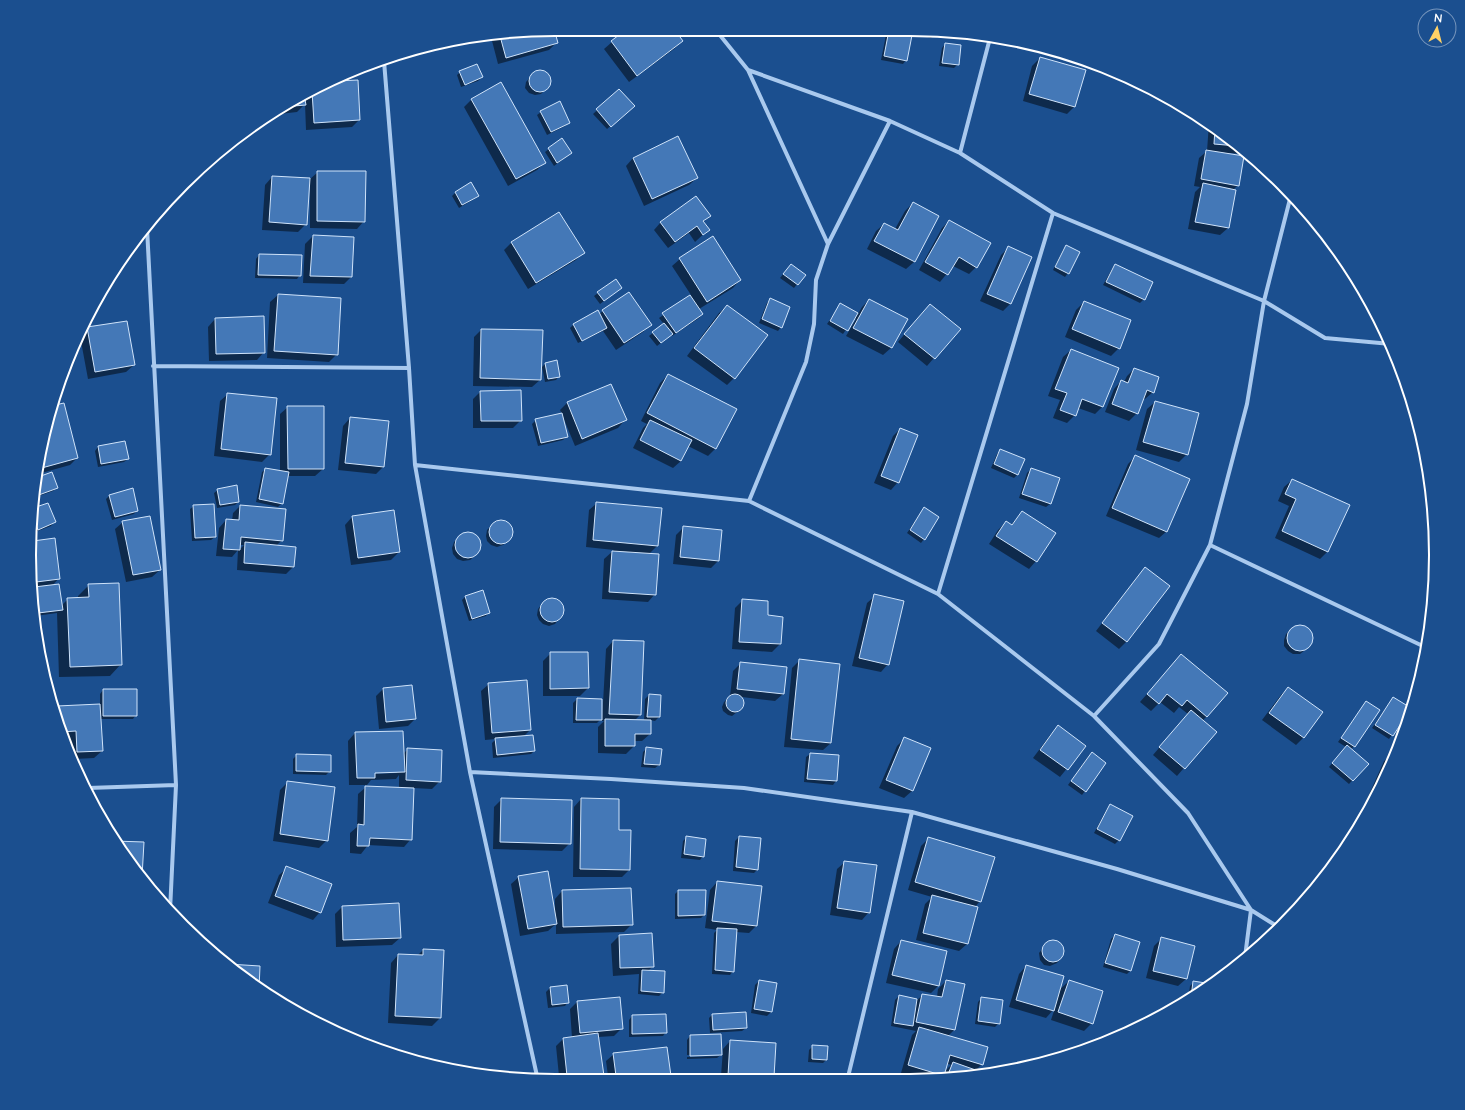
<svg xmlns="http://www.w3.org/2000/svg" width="1465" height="1110" font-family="Lato,sans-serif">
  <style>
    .shadow { fill: #0007; fill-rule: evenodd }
    .building { fill: #4478b7; stroke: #cfe3fa }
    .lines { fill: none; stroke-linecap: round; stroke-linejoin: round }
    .street { stroke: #a9c9ee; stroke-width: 4 }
    .rim { fill: none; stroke: #fff; stroke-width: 2 }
  </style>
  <rect width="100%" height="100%" fill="#1b4f8f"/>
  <path class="shadow" d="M553,29L556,43L549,50L498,64L491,37Z
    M589,29H595L592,32Z
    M629,29L682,41L674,49L629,82L604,49L612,42Z
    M887,30H939L931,38L912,33L906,60L903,64L881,60Z
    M945,44L958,64L954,68L939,66L942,48Z
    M1040,58L1075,106L1067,114L1023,101L1032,66Z
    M540,71L546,73L549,79V85L541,94L535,95L529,93L525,88L526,82L534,73Z
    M460,72L482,77L478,81L461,87L457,75Z
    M357,81L359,120L352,127L306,130L305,104L297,112L271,115L292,100L334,82Z
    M501,84L544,163L537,170L508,186L464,107L471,100Z
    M619,90L630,109L607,129L593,114Z
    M541,112L569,122L565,126L547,135L537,115Z
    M1209,123L1247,154L1229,153L1238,185L1233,190L1235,191L1228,228L1220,235L1188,229L1195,192L1200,187L1194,186L1199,158L1207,151Z
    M678,138L697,178L689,185L644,206L626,166L633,158Z
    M562,139L571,153L554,166L545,152Z
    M318,172L364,221L357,229L310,228V185H308L306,224L298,232L262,230L265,185L272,177L310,179Z
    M471,184L478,196L474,199L459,208L452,196L455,193Z
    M913,203L938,216L914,262L906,269L867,249L876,231L884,224L895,229L905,211Z
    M558,213L583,252L576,260L528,289L504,250L511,243Z
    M709,216L703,222L709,229L695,242L689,233L668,248L654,230L661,222Z
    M949,221L976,267L969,274L953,266L940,282L919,270L942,228Z
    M313,236L351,277L344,284L303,283L305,244Z
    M1066,246L1068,273L1065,277L1053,270L1063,250Z
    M1008,248L1031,257L1010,304L1003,311L980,301L1001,255Z
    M259,255L300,275L297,279L255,278L256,259Z
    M680,259L740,280L733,288L699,309L702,314L699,318L672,336L671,335L657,346L649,336L664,324L659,318L691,295L672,266Z
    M1115,265L1144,299L1140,303L1103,285L1112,269Z
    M788,268L804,275L794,288L780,278Z
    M617,291L600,304L594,296L598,293Z
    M629,293L650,324L643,332L616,350L603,331L578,343L570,328L574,324L599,314Z
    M278,295L337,354L329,362L267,358L270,302Z
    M770,300L781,327L778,331L759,323L767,303Z
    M869,300L906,319L891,348L883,355L846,336L856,319L854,318L843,334L827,324L841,304L858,314L862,307Z
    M1084,302L1119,348L1111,356L1065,337L1076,310Z
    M727,306L734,378L727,385L687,356L719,313Z
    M923,312L959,329L927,366L898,342Z
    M215,319L264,352L257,360L209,361L208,327Z
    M88,328L134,365L126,372L88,379L80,336Z
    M481,330L540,380L532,387L473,386L474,337Z
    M1071,350L1117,368L1102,407L1095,414L1078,408L1075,415L1067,423L1053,418L1060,400L1048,396L1063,357Z
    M545,364L559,376L556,380L545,382L542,367Z
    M1134,369L1153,392L1145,399L1143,398L1137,413L1129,421L1105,412L1114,389L1121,381L1124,382L1127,376Z
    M668,375L716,448L708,456L688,446L681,461L673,468L633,448L643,428L647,424L641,421L660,383Z
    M480,392L521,420L513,428H473V399Z
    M228,394L270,454L262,462L214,456L220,401Z
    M568,402L625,420L618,428L575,446L563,417H562L566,437L563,440L538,446L532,424L536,420L562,414L560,410Z
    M1155,402L1187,454L1179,462L1136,450L1147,409Z
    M288,407L323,469L315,476H287L282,503L278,507L256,502L262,472L266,469L280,472V414Z
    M350,418L383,467L376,474L338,470L343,426Z
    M900,429L898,482L891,490L874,483L893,436Z
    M98,447L128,459L124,462L98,467L95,451Z
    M1001,450L1018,474L1014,478L991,468L997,454Z
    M39,452L77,458L70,465L38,474Z
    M1136,456L1167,531L1159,538L1106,516L1128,464Z
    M1031,469L1058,479L1050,504L1046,507L1019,498L1027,473Z
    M52,473L57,488L53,491L36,497L37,478Z
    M1292,480L1348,506L1327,552L1320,559L1275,538L1289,506L1278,501L1284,487Z
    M218,490L238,502L235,505L217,508L214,493Z
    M109,496L137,510L134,514L112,520L106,499Z
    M597,503L657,546L649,554L655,594L648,602L602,599L604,559L614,550L586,547L589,510Z
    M47,504L54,522L51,526L35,532V508Z
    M194,506L215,537L211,540L192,541L190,509Z
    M240,506L282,540L276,546L293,567L286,574L237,570L238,550L232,557L216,556L219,528L226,520L232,521L233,513ZM240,545H244L239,550Z
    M924,508V539L921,543L907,533Z
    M1022,512L1036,561L1029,569L989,544L998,530L1006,522L1011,525Z
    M352,517L399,552L391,560L351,565L345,525Z
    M501,520L506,522L510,526L512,531L511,537L503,545L497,547L491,545L487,541L486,536L487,530L495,522Z
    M123,522L160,570L152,577L126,582L115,529Z
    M684,527L718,561L711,568L673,564L676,535Z
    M469,533L475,535L479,539L481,546L479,552L475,556L470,560L463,561L457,559L453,554L452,548L454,542L458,538L463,534Z
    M33,542L59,578L52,586L62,605L68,599H78V596L89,585L121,664L110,676L59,677L57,613L35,616L33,606L31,591L35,588L30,589Z
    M1145,568L1127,641L1119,649L1096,631L1138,576Z
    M466,596L489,612L486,616L469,621L462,600Z
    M875,596L888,664L881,672L852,666L867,603Z
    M552,599L558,600L562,604L564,610L563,615L558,620L555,624L549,626L543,624L539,620L537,615L538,609L542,604L546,600Z
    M743,600L767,616L782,618L780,644L772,652L732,649L735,608Z
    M1302,626L1308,629L1311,634L1312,640L1305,650L1300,654H1293L1288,651L1284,646V640L1286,634L1290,630L1296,627Z
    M613,641L640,715L634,721H644L645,699L649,695L659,717L655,721L650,720V734L642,741H634V746L626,754L598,753V727L604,721H602L606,649Z
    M551,653H587L588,688L580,696H543V661Z
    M1181,655L1207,716L1202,721L1215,732L1177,776L1153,755L1188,714L1179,707L1174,713L1160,702L1151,711L1140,702Z
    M800,660L831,743L823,750L784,747L792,668Z
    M741,663L783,694L775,701L742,697L743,704L741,709L732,716L728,715L723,711L722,707L724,702L730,696L733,671Z
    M489,684L530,730L523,737L534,751L531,754L493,758L492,743L496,739L485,740L481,691Z
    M1288,688L1322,713L1303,738L1296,745L1262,720L1281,695Z
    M383,689L415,719L408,726L379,729L376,696Z
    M103,690L136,715L133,719H100L102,751L94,758L74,759L69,749V738H64L57,724L54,710L57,707L100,705V694Z
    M1393,698L1392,735L1389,739L1372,728Z
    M577,699L601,700V719L597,723H573V703Z
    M1366,702L1378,710L1351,750L1367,764L1349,784L1329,767L1346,747L1338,742Z
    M1058,726L1085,746L1060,777L1033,758L1051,734Z
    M355,733L403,754L408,749L440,781L432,789L413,788L411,839L404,847L368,845L361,854L350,853V833L357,827L358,794L366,787L399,788V775L396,779L371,780L367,785H349L348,741ZM397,771V773L370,774V772Z
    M905,738L929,748L912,791L904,798L879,788L897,746Z
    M647,748L661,750L659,765L655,768L641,767L643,752Z
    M810,754L838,756L836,781L833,785L804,782L806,757Z
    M1392,754L1396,756L1367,810L1363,808L1384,761Z
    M297,755L330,771L326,775L293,774V759Z
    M1088,757L1085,791L1082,795L1068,785Z
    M288,782L327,840L319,848L273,841L280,790Z
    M502,799L570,843L562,851L493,849L494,807Z
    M581,799L618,830L629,870L622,877H573L574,807Z
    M1111,806L1131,816L1119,840L1115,844L1094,833L1107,809Z
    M687,837L703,856L700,860L681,858L683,841Z
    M739,837L758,869L754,873L733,871L735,841Z
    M929,838L980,901L975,907H976L967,944L959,951L916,940L925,904L932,897L908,890L921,846Z
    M845,862L869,912L862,920L830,915L837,869Z
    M287,868L320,912L313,920L268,903L279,875Z
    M519,877L554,912H555V899L562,891L632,924L624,932L556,934V924L548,931L520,936L511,884Z
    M717,882L756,926L749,933L736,932L733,971L730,975L712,974L714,933L717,930L705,928L710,890Z
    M678,891L704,915L701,918L675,919V894Z
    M343,906L400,938L392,945L336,947L335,914Z
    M651,935L653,966L648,971L663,992L659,996L638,994L639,974L613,976L611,944L619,936Z
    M1115,935L1131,970L1127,974L1103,967L1111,939Z
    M1162,938L1194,947L1186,979L1178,986L1146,978L1154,946Z
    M901,941L938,986L931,993L886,983L894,949Z
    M1052,941L1058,942L1063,947L1064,953L1057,963L1050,966L1044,965L1040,960L1039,953L1046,944Z
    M423,950L443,951L440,1018L432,1026L388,1023L391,963L398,955L417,956Z
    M1026,966L1058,991L1069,981L1092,1023L1084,1031L1051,1020L1055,1008L1046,1018L1009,1007L1019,974Z
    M759,981L776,984L771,1012L767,1016L751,1013L755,985Z
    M946,981L954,1030L948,1036L982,1064L975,1071L986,1075L978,1077H943L944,1074L942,1077H914L901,1073L912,1035L916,1031L891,1026L895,1000L899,996L917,1000L923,995L937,997L938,989ZM946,1063L951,1065L944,1072Z
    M1194,982L1211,985L1202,992L1188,1000L1190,986Z
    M566,986L568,1002L565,1006L548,1008L546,992L550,988Z
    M982,998L999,1023L995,1027L975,1024L978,1002Z
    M577,1002L622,1028L614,1036L598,1037L603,1076H559L556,1046L563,1039L572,1038L570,1009Z
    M712,1015L746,1028L742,1031L710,1033L709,1018Z
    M632,1016L666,1032L663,1036L629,1037V1020Z
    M1143,1022H1147L1138,1027Z
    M690,1036L722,1054L717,1058L687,1059V1057L719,1056V1054L687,1055V1040Z
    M730,1041L773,1077L721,1076L723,1049Z
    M813,1046L826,1060L823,1063L808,1062L809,1050Z
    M666,1048L670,1076H608L606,1061L614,1054Z"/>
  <path class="building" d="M554,29L558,43L506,58L500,36Z
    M627,29H674L683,41L637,76L611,41Z
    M889,30H913L907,61L884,56Z
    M945,43L961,45L959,65L942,63Z
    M1040,57L1086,70L1075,107L1029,94Z
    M477,64L483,77L465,85L459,71Z
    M529 81a11 11 0 1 1 22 0a11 11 0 1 1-22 0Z
    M358,80L360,120L314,123L312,91L337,81Z
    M501,82L546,163L516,179L471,99Z
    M619,89L635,106L611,127L596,109Z
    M304,94L306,105L281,107L292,100Z
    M560,101L570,123L551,132L540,111Z
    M1215,128L1237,146L1214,144Z
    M678,136L698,178L652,199L633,158Z
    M562,138L572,153L557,163L548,148Z
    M1206,150L1244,156L1239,186L1201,179Z
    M317,171H366L365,222L317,221Z
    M272,176L310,178L307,225L269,222Z
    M471,182L479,196L462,205L455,192Z
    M1203,183L1236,190L1229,228L1195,222Z
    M696,196L711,216L703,221L710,230L703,235L697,226L675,242L660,222Z
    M913,202L939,216L915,262L874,241L884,223L898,230Z
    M559,212L585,253L536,283L511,242Z
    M949,220L991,243L977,268L959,257L948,275L925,262Z
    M313,235L354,237L352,277L310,276Z
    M713,236L741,280L707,302L679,258Z
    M1066,245L1080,252L1069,274L1055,267Z
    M1008,246L1032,257L1011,304L987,294Z
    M259,254L302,255L301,276L258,275Z
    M791,264L806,275L798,285L783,274Z
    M1115,264L1153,282L1145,300L1106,282Z
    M616,279L622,288L604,301L597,292Z
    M629,292L652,325L624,343L602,310Z
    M278,294L341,298L338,355L274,351Z
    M690,295L703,314L676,333L662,313Z
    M770,298L790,307L782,328L762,319Z
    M869,299L908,319L892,348L853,328Z
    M1084,301L1131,320L1120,349L1072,329Z
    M840,303L858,313L848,331L830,321Z
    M930,304L961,329L935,359L904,334Z
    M727,305L768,335L735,379L694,348Z
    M598,310L607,328L582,341L573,324Z
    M264,316L265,353L216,354L215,318Z
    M127,321L135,365L95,372L87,327Z
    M664,323L673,334L661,343L652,332Z
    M481,329L543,330L541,380L480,378Z
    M1071,349L1119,368L1103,407L1082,399L1076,416L1060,410L1067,393L1055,389Z
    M557,360L560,377L548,379L545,363Z
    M1134,368L1159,377L1154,393L1147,390L1138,414L1112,404L1121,380L1128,383Z
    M668,374L737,409L716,449L647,413Z
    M611,384L627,420L582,439L567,402Z
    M521,390L522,421H481L480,391Z
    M227,393L277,398L271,455L221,449Z
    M1155,401L1199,413L1188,455L1143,442Z
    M64,403L78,458L38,469L39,452L55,405Z
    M287,406H324V469H288Z
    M562,413L568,437L541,443L535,419Z
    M350,417L389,421L384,467L345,463Z
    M650,420L692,440L681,461L640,440Z
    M900,428L918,435L899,483L881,476Z
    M125,441L129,459L101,464L98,446Z
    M1000,449L1025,459L1018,475L994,464Z
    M1135,455L1190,479L1167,532L1112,508Z
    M265,468L289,472L283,504L259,499Z
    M1031,468L1060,478L1051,504L1022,494Z
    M52,472L58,488L36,496L38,477Z
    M1292,479L1350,505L1328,552L1282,531L1296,499L1285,494Z
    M237,485L239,502L220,505L217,489Z
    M133,488L138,511L115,517L109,495Z
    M596,502L662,508L658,546L593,540Z
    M48,503L56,522L38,530L35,521L36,507Z
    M214,504L216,537L195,538L193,505Z
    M240,505L286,509L283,541L241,537L240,550L223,549L226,519L239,520Z
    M924,507L939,517L925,540L910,530Z
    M394,510L400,552L358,558L352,516Z
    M1022,511L1056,533L1037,562L996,536L1006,521L1012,525Z
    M150,516L161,570L133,575L122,521Z
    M489 532a12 12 0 1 1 24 0a12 12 0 1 1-24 0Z
    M683,526L722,530L719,561L680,557Z
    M455 545a13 13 0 1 1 26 0a13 13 0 1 1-26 0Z
    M55,538L60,579L36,582L32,555L33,541Z
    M245,542L296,547L294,567L244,563Z
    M612,551L659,554L656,595L609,592Z
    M1145,567L1170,586L1127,642L1102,623Z
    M119,583L122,665L70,667L67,598L89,597L88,584Z
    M59,584L63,610L38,613L34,587Z
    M483,590L490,613L472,619L465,596Z
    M874,594L904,601L889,665L859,658Z
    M540 610a12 12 0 1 1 24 0a12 12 0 1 1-24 0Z
    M742,599L768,601V615L783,617L781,644L739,642Z
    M1287 638a13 13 0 1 1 26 0a13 13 0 1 1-26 0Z
    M613,640L644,641L641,715L609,714Z
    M550,652H588L589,688L550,689Z
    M1181,654L1228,693L1207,717L1187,700L1182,706L1167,694L1159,704L1147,694Z
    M799,659L840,664L831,743L791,739Z
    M740,662L787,667L784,694L737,689Z
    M527,680L531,730L492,733L488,683Z
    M412,685L416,719L386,722L383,688Z
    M1288,687L1323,712L1304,738L1269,713Z
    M103,689H137V716H103Z
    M726 703a9 9 0 1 1 18 0a9 9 0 1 1-18 0Z
    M649,694L661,695L660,717H647Z
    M1393,697L1411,708L1393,736L1375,725Z
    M577,698L602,699V720H576Z
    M1366,701L1380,710L1355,747L1341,738Z
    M100,704L103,751L77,752L76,731L61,732L58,726L57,706Z
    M1191,710L1217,732L1185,769L1159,747Z
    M605,719L651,720V734H635V746H605Z
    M1058,725L1086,746L1068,770L1040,750Z
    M403,731L405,772L375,773V778H357L355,732Z
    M533,735L535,751L497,755L495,738Z
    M904,737L931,748L913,791L886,780Z
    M1347,745L1369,764L1353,781L1332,763Z
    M646,747L662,749L660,765L644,764Z
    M407,748L442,750L441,782L406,780Z
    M1092,752L1106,763L1086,792L1071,781Z
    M810,753L839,755L837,781L807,779Z
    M1392,753L1396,755V756L1372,801L1369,800Z
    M296,754L331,755V772L296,771Z
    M287,781L335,787L328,841L280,834Z
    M365,786L414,788L412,840L370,838L369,846H357L358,824L364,825Z
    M501,798L572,800L571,844L500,842Z
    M581,798L619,799V830H631L630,870L580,869Z
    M1110,804L1133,816L1120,841L1097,829Z
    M686,836L706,839L704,857L684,854Z
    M739,836L761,838L758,870L736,867Z
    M928,837L995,857L981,902L915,882Z
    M114,841L144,842L142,877L118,847Z
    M844,861L877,865L870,913L837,908Z
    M286,866L332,884L321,913L275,896Z
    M548,871L557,924L528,929L518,876Z
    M717,881L762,886L757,926L712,921Z
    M631,888L633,925L563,927L562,890Z
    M678,890H706L705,915L678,916Z
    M932,895L978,907L968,944L923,933Z
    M399,903L401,938L343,940L342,906Z
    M717,928L737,929L734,972L715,970Z
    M652,933L654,967L620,968L619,935Z
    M1115,934L1140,942L1131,971L1105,963Z
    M1161,937L1195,946L1187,979L1153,971Z
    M1042 951a11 11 0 1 1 22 0a11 11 0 1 1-22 0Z
    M901,940L947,951L939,986L892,975Z
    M423,949L444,950L441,1018L395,1016L398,954L423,955Z
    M228,964L260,966L259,989Z
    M1026,965L1064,976L1054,1011L1016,1000Z
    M642,970L665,971L664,993L641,991Z
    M759,980L777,983L772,1012L754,1009Z
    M946,980L965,984L955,1030L916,1022L922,994L942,997Z
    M1069,980L1103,991L1093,1024L1058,1012Z
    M1193,981L1212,984L1202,992L1191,998Z
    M567,985L569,1003L552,1005L550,987Z
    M899,995L917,999L913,1026L894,1023Z
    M620,997L623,1029L580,1033L577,1001Z
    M981,997L1003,1000L1000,1024L978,1021Z
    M746,1012L747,1028L713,1030L712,1014Z
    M666,1014L667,1033L632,1034V1015Z
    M919,1027L988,1047L983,1065L950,1055L944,1076L908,1065Z
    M598,1033L604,1076H567L563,1038Z
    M721,1034L722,1055L690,1056V1035Z
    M730,1040L776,1043L774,1077L728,1076Z
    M812,1045L828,1046L827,1060L812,1059Z
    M667,1047L671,1076H616L613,1053Z
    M953,1062L987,1074L978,1077H947Z"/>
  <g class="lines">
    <path class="street" d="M715,29L748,70L890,121L960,153L1053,213L1264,301L1325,338L1391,344
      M384,61L409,368L415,465L470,772L537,1076
      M748,70L828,244
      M960,153L990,38
      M147,228L176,785L170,911
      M153,366L409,368
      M415,465L749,501L938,594L1094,716L1188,813L1251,910L1245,957
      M749,501L806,362L814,324L816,280L828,244L890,121
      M1210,545L1427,648
      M938,594L1053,213
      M1094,716L1159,644L1210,545L1247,404L1264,301L1291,195
      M470,772L611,779L744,788L912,812L1117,869L1251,910L1280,928
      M88,788L176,785
      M848,1077L912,812"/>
  </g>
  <path d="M0 0H1465V1110H0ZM555 36H910A519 519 0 0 1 1429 555V555A519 519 0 0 1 910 1074H555A519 519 0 0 1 36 555V555A519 519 0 0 1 555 36Z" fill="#1b4f8f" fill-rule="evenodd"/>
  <path class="rim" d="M555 36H910A519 519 0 0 1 1429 555V555A519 519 0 0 1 910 1074H555A519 519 0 0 1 36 555V555A519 519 0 0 1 555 36Z"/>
  <g transform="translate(1437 28) rotate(7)"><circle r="19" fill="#1b4f8f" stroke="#7695bc"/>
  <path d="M0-3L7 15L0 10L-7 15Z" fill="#ffd166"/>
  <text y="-6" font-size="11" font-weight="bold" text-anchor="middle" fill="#ffffff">N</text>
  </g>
</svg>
